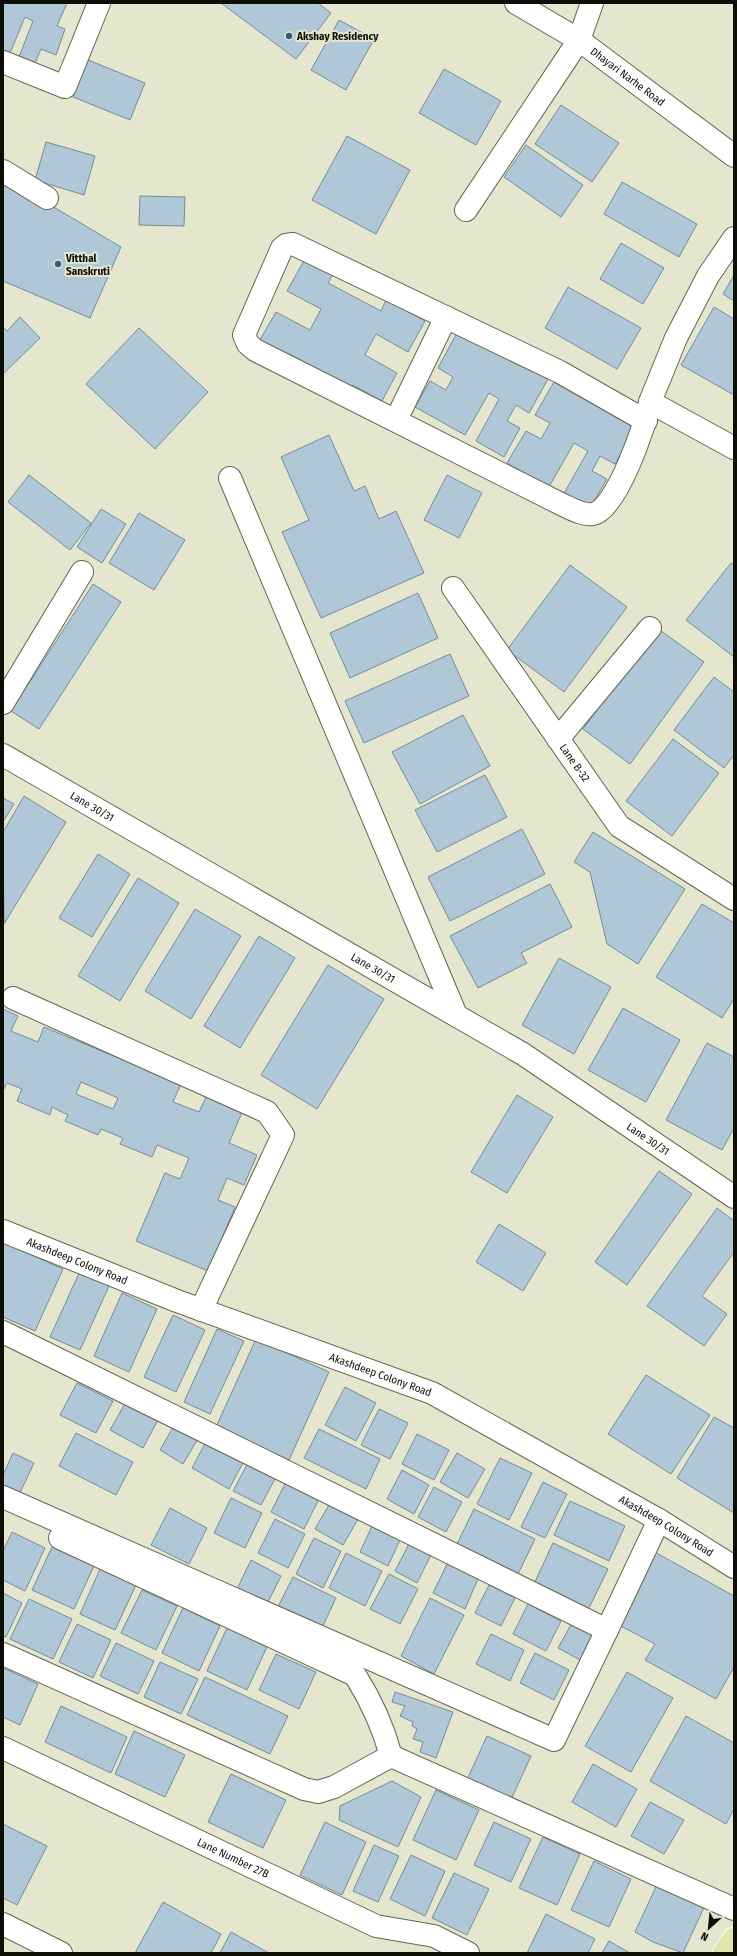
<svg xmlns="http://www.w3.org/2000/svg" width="737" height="1956" font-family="'Fira Sans Condensed',sans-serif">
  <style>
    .building { fill: #afc7d7; stroke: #748c9a; fill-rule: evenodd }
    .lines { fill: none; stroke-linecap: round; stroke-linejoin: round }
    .minor-casing { stroke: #64664f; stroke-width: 24 }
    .major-casing { stroke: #fff; stroke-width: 24 }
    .minor { stroke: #fff; stroke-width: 22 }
    .major { stroke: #e0e5ad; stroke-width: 22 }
    .poi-dot { fill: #2e617e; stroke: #e4e7cd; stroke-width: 1.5 }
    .labels { text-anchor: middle; stroke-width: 4; stroke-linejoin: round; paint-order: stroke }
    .poi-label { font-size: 11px; font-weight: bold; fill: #0d0e06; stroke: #e4e7cd; text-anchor: start }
    .street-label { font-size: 11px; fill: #0d0e06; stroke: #e4e7cd }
  </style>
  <rect width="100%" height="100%" fill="#e4e7cd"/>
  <path class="building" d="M3,3H67L57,26L65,29L56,55L41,49L35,63L19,57L33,21L25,17L10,53L3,50Z
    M221,3H318L331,13L296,59Z
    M339,20L374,39L346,90L311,70Z
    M88,60L145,83L130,120L73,97Z
    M444,69L501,101L476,145L419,113Z
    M561,105L619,143L592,182L535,144Z
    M347,136L410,170L376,234L312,200Z
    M46,142L95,156L84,195L35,180Z
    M526,145L583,185L561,217L504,177Z
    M3,177L121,247L90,318L3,281Z
    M622,182L697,224L679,257L604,214Z
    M140,196L185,197L184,226L139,225Z
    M621,243L664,268L643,304L600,279Z
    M306,257L334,272L328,283L381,311L386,300L425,321L408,352L376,334L365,355L397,373L382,401L353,385L348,394L335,379L289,354L286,361L257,345L276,312L310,330L321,309L287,291Z
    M734,275V301L723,294Z
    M568,287L641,328L617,369L545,328Z
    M714,307L734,319V395L681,365Z
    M20,317L40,338L3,374V327L7,331Z
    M139,328L208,392L155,449L86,384Z
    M459,329L548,379L529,413L516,405L507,421L520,428L504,457L476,441L499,399L489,393L465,435L415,407L430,381L446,390L453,377L438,368Z
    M554,382L635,428L615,464L600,456L592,471L607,479L589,510L563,495L588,451L574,443L549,487L507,463L526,431L541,439L550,423L535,415Z
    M329,435L354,491L365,486L379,519L396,511L424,573L321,618L282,532L309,520L281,457Z
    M29,475L91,523L70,550L8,502Z
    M447,475L482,493L459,538L424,520Z
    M101,509L126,524L102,563L77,547Z
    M139,513L185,540L154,590L109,563Z
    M731,563L734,565V657L686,620Z
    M570,565L627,607L564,692L507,650Z
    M93,584L121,602L39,729L11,711Z
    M418,593L438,638L350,678L330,633Z
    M657,628L704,662L630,764L583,729Z
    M450,654L469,696L364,743L345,701Z
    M714,677L734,692V755L724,768L674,730Z
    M463,715L490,766L420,804L392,752Z
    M673,739L719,773L672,836L626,801Z
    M485,775L507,817L437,852L415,810Z
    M24,796L66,822L4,924L3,832Z
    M3,798L14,804L3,822Z
    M522,829L545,874L450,921L428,877Z
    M593,832L685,889L638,964L607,944L590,872L574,862Z
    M98,854L130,874L92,937L59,918Z
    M138,878L179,903L120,1001L78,976Z
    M550,884L572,927L521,953L527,963L478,988L450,936Z
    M702,904L734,923V999L722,1018L656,977Z
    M195,909L241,936L191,1019L145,991Z
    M259,936L295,958L240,1048L204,1026Z
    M559,958L611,987L574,1054L522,1025Z
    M328,965L384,999L317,1109L261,1075Z
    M623,1008L680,1040L646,1102L588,1070Z
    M3,1009L18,1016L11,1031L38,1042L44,1027L181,1084L173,1102L199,1112L207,1095L243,1110L229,1143L257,1155L244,1185L227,1178L218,1200L235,1207L208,1271L136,1241L165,1173L180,1179L189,1158L157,1145L152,1157L120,1144L123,1138L101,1129L98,1135L65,1121L68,1115L52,1107L50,1115L17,1101L22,1089L7,1083L3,1091ZM81,1082L118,1098L113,1109L76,1094Z
    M707,1043L734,1057V1128L722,1150L666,1120Z
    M517,1095L553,1117L507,1193L471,1172Z
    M659,1171L692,1194L627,1285L595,1262Z
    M717,1208L734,1221V1252L702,1296L727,1314L704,1346L647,1306Z
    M499,1224L546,1253L523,1291L476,1262Z
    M3,1242L63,1269L35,1331L3,1317Z
    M80,1271L110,1284L80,1350L50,1337Z
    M122,1293L157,1309L129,1372L94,1356Z
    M173,1315L205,1330L176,1392L144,1377Z
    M217,1329L244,1341L210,1414L184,1402Z
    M256,1339L329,1372L289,1460L216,1427Z
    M646,1375L710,1415L671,1474L608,1434Z
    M77,1383L113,1401L96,1433L60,1415Z
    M345,1387L376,1403L356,1441L325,1425Z
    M127,1400L159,1418L143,1448L110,1430Z
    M379,1409L408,1423L390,1459L361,1445Z
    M714,1417L734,1428V1513L677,1478Z
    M175,1424L199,1437L183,1464L160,1450Z
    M319,1429L380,1459L366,1489L304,1458Z
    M76,1433L133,1462L116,1495L59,1466Z
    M417,1434L449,1450L434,1480L402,1464Z
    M208,1438L245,1459L229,1489L192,1468Z
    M13,1453L34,1463L18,1497L3,1490V1475Z
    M457,1453L485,1469L468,1498L440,1482Z
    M500,1458L532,1473L509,1520L477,1504Z
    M249,1461L277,1475L261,1505L233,1491Z
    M402,1470L429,1485L414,1514L387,1499Z
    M288,1478L321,1495L304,1529L271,1512Z
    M543,1482L567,1494L545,1538L521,1527Z
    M434,1487L462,1502L446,1532L418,1517Z
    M231,1498L262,1513L245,1548L214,1533Z
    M333,1498L361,1514L343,1545L315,1529Z
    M570,1501L625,1526L609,1561L554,1535Z
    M170,1508L207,1528L189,1564L151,1545Z
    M474,1509L535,1539L517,1576L456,1546Z
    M275,1519L305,1534L288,1568L258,1553Z
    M372,1526L400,1540L388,1566L360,1552Z
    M12,1532L45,1548L25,1591L3,1580V1551Z
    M314,1538L341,1551L323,1588L296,1574Z
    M411,1540L433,1551L417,1583L395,1571Z
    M553,1543L608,1569L587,1612L533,1586Z
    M52,1547L94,1566L74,1609L32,1590Z
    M653,1551L734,1596V1667L716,1699L645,1660L655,1644L613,1622Z
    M346,1553L382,1571L365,1606L329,1588Z
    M251,1560L281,1576L267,1604L237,1589Z
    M447,1564L478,1579L465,1609L433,1593Z
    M100,1569L136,1585L115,1630L80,1614Z
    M389,1574L418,1589L400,1624L370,1609Z
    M293,1577L336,1598L321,1630L277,1609Z
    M489,1585L515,1598L501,1626L475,1613Z
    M142,1590L177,1606L156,1650L121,1633Z
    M3,1593L22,1603L6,1637L3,1636Z
    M430,1598L464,1615L434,1674L401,1656Z
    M29,1599L72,1619L53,1659L10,1639Z
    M528,1604L561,1621L546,1651L513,1634Z
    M183,1608L220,1626L199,1671L162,1653Z
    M573,1621L597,1634L582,1661L558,1648Z
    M77,1624L111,1640L93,1678L59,1662Z
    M227,1628L267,1647L247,1690L207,1671Z
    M491,1634L524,1650L510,1681L476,1664Z
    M116,1643L154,1661L138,1694L100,1676Z
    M535,1653L569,1670L554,1700L520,1683Z
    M276,1654L316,1672L299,1709L259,1690Z
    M160,1662L198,1679L181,1714L144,1697Z
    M3,1668L38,1684L20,1725L3,1717Z
    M627,1672L673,1698L631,1772L585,1746Z
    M205,1677L288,1716L270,1754L187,1715Z
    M395,1692L453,1712L436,1758L420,1752L423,1742L413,1739L417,1729L412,1726L413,1722L400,1716L405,1706L392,1702Z
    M61,1706L127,1737L111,1773L45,1742Z
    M686,1716L734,1743V1809L726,1824L650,1781Z
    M134,1731L185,1755L165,1797L115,1774Z
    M487,1736L531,1756L510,1802L466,1782Z
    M593,1764L637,1789L616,1827L572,1802Z
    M231,1774L286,1800L263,1848L208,1822Z
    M392,1781L421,1797L398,1847L339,1820L340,1806Z
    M436,1790L479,1810L456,1860L413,1840Z
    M650,1802L684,1820L664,1854L631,1836Z
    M325,1822L366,1842L342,1895L300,1875Z
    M494,1822L531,1839L511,1882L474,1865Z
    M3,1824L47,1846L17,1905L3,1898Z
    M543,1837L580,1854L557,1905L519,1888Z
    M374,1845L399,1856L378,1902L353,1891Z
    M411,1855L445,1871L425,1916L390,1899Z
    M594,1861L631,1879L609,1927L571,1910Z
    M454,1873L489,1889L467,1935L432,1918Z
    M660,1878L707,1901L683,1953L653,1942L635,1932Z
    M163,1902L221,1934L211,1953H135Z
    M546,1914L595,1939L588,1953H527Z
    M231,1932L269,1953H220Z
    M609,1941L630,1953H602Z"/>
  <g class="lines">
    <defs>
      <g id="minor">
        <path id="s1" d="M516,3L579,40L734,156"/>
        <path d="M3,62L65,87L99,3"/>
        <path d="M3,171L47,198"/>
        <path d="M466,210L579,40L592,3"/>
        <path d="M734,238L708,276L676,338L650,402L734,448"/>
        <path d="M396,420L446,317"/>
        <path d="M646,421L560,372L293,244L286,245L282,248L244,335L248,344L255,350L561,504C570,508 583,516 593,514C616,511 646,423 650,402"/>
        <path d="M230,478L456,1015"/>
        <path id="s2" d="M453,588L619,826L734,899"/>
        <path d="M3,703L82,572"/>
        <path d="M558,739L650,628"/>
        <path id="s3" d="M3,755L523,1054L734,1197"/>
        <path d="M13,998L267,1112L283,1135L201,1310"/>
        <path id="s4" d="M3,1231L177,1301L432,1393L659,1520L734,1567"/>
        <path d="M3,1332L607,1630L554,1740L3,1497"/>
        <path d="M60,1538L355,1675C372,1702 383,1726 391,1756"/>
        <path d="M607,1630L659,1520"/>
        <path d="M3,1654L304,1789L318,1792L334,1787L391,1756L734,1909"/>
        <path id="s5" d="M3,1748L376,1926L434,1936L468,1953"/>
        <path d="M3,1924L61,1953"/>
      </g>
      <path id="major" d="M724,1953L734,1939"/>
    </defs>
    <use href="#minor" class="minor-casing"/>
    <use href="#major" class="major-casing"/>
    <use href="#minor" class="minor"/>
    <use href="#major" class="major"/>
  </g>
  <g class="poi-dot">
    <circle cx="289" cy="36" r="4"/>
    <circle cx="58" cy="264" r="4"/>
  </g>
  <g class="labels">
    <g class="poi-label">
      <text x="297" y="40">Akshay Residency</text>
      <text x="66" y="262">Vitthal<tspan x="66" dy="13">Sanskruti</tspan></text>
    </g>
    <g class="street-label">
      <text dy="4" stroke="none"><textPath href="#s1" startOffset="134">Dhayari Narhe Road</textPath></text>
      <text dy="4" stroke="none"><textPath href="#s2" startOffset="213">Lane B-32</textPath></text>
      <text dy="4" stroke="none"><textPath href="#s3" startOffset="103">Lane 30/31</textPath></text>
      <text dy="4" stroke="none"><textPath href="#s3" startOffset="427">Lane 30/31</textPath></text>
      <text dy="4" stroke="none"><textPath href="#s3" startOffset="751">Lane 30/31</textPath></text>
      <text dy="4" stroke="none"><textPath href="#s4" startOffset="80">Akashdeep Colony Road</textPath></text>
      <text dy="4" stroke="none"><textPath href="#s4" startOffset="404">Akashdeep Colony Road</textPath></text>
      <text dy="4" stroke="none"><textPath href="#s4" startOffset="728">Akashdeep Colony Road</textPath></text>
      <text dy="4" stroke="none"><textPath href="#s5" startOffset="255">Lane Number 27B</textPath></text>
    </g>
  </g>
  <rect width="737" height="1956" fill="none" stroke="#0d0e06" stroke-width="8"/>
  <g transform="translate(709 1928) rotate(207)" stroke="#e4e7cd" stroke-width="3" paint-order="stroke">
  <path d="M0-3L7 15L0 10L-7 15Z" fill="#0d0e06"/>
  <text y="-6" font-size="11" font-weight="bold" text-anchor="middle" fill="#0d0e06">N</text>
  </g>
</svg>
